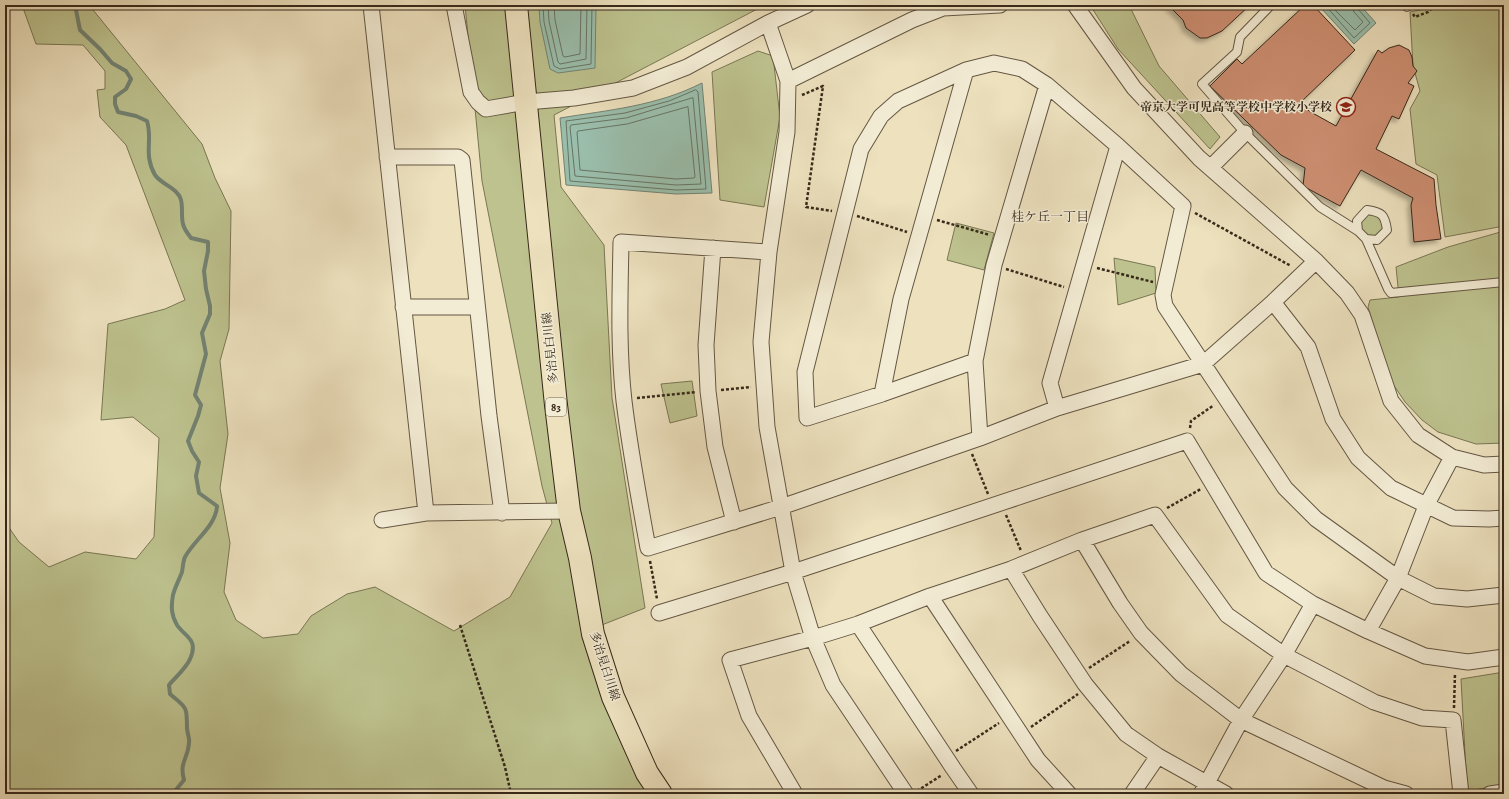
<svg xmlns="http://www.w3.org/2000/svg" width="1509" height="799" font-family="Alegreya,'Noto Serif JP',serif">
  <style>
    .green { fill: #bdc28e; stroke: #7a7654 }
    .water { fill: #9abeac; stroke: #728272 }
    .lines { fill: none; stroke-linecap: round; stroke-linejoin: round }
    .shore { stroke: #687463; stroke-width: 1 }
    .stream { stroke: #728272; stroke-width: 4 }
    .building { fill: #cd8f72; stroke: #37291a; filter: url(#shadow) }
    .lane-casing { stroke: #645743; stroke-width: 10 }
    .street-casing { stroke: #645743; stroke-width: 17 }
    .primary-casing { stroke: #37291a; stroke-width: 24 }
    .path { stroke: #37291a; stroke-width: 2.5; stroke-dasharray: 3 2; stroke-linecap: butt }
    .lane { stroke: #f3ecd5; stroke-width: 8 }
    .street { stroke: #f3ecd5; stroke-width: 15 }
    .primary { stroke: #ede1be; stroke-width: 22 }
    .labels { text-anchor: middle; stroke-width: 3; stroke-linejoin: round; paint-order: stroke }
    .shield { fill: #f3ecd5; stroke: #6f6452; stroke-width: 1 }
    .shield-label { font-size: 11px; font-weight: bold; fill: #37291a }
    .poi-label { font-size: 12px; font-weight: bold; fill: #37291a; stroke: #f3ecd5; text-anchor: end }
    .street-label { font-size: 12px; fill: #37291a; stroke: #f3ecd5 }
    .neighbourhood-label { font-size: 13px; fill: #37291a; stroke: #f3ecd5 }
  </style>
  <defs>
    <filter id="shadow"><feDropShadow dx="-3.5" dy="3.5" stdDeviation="2" flood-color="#0004"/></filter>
  </defs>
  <rect width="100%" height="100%" fill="#ede1be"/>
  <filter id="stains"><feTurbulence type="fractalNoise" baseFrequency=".005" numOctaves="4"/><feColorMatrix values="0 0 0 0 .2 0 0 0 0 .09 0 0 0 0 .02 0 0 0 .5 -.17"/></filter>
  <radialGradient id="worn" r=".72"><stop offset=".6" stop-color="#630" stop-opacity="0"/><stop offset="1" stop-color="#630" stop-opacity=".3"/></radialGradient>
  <path class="green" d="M22,5H89L202,144L215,178L231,211L229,329L220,361L228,434L220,488L230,543L224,592L236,620L263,638L298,634L311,616L347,594L375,587L454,631L510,597L552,523L542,486L482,181L465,5H765L554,115L561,187L604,245L612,398L645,608L584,632L651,794H5V522L19,542L49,567L85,552L136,559L154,537L159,438L133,417L101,420L108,324L165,309L185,300L126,145L100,117L97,90L105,89V71L83,45L36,44Z
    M1090,5H1129L1159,66L1220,137L1210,149L1118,49Z
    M1445,5H1504V226L1445,237L1437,175L1416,164L1410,109L1420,91L1413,66L1410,12Z
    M758,51L773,56L780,117L764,207L720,200L712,72Z
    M1367,210L1378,211L1387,230L1377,240L1366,239L1357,221Z
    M956,223L994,233L984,270L947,260Z
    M1504,231V443L1476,444L1438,432L1422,420L1405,402L1391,381L1368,307L1370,300L1399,297L1396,267L1448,247Z
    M1114,258L1155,267L1156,293L1118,305Z
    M692,381L697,416L670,423L661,384Z
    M1504,672V785L1467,791L1461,679Z"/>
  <path class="water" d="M539,5H596L595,68L558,73L550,69L540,22Z
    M1322,5H1360L1376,23L1354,44L1320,7Z
    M702,83L712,193L676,194L566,185L560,118C609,110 657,106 702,83Z"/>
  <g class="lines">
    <path class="shore" d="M543,5L544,22L554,66L560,69L591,64L592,5
      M548,5L549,21L558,62L560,64L586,59L587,5
      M554,5L555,20L563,56L565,57L580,54L581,5
      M1325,5L1354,38L1370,23L1358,9L1357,5
      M1330,5L1355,30L1363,22L1354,12L1352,5
      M696,90L698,92L706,189L676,190L570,181L566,121L625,113L669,101Z
      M693,98L701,184L676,185L575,176L570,127L571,125L626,118Z
      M688,107L695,177L694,178L676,179L580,170L577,132L578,131L627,124Z"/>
    <path class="stream" d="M75,5L80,30L100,49L112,63L126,71L131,79L126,89L115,97V104L118,112L136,116L147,121C153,140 143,154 155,175C162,185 178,188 181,200C183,208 181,217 183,224C184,229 188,234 191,238L208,242V251L204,271L206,289L210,306V314L202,333L206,354L195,395L201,405L198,416L188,441L192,451L199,462L196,476L199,493L217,506C216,526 194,540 185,557C183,561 183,567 182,572C179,580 175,587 173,595C171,606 171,615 177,625C185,637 199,639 190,659C187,667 175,678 169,685L170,694C186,708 187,705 187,728C187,733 190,738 189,743C188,759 179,762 184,780L175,791L176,794"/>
  </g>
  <path class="building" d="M1168,5H1250L1222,31L1207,38H1200L1186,28L1183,20Z
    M1305,5H1313L1355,50L1300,103L1309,111L1336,126L1378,50L1382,53L1389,48L1399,45L1409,50L1412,57L1413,66L1417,71L1408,83L1414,86L1399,119L1392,116L1376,149L1434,179L1436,205L1441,239L1414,242L1411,205L1413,198L1361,170L1340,206L1303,186L1305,168L1281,155L1210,86L1237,59L1242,64Z"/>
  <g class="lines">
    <defs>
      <path id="lane" d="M1271,5L1240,37L1237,52L1202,84L1245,133L1320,207L1358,231
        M1405,5L1407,7
        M1366,239L1377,240L1387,230C1385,215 1382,212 1367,210L1357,221L1358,231L1366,239L1388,289L1391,293L1504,282"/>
      <path id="street" d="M371,5L426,513
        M454,5L471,92L478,102L486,109L526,102L574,98L633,88L687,67L768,23L807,5
        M1075,5L1134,88L1199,158L1316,261L1347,293L1362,315L1391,401L1418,435L1452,457L1484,465L1504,464
        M768,23L788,81L787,132L769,252L761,342L767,427L793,572L813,638L833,685L906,794
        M788,81L912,20L943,8L1000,5
        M387,157H458L462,160L489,416L502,513
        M1210,168L1245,133
        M713,248L706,345L708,391L715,447L734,522
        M769,252L621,242C620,295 618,348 624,401C630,450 639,499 648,548L781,507L980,438L1057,408L1203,364L1273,302L1316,261
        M1273,302L1308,347L1333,419L1358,458L1391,488L1453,518L1489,519L1504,518
        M403,307H477
        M975,361L882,394L807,418L805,372L861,149L881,116L898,101L966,70L994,63L1022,69L1047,85L1118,146L1183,206L1163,295L1165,306L1285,488L1316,519L1398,578L1434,596L1467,599L1504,595
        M882,394L901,299L966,70
        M1057,408L1050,383L1118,146
        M980,438L975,361L994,265L1047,85
        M382,520L426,513L569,511
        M1082,540L1120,603L1141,633L1181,674L1241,720L1384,788L1406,794
        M1011,569L1040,616L1085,684L1126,734L1158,756L1226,794
        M930,596L1038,760L1069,794
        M659,613L793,572L1187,441L1266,573L1313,604L1368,631L1425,656L1468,662L1504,657
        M858,624L953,768L971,794
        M1368,631L1398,578L1426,506L1452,457
        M795,794L749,716L730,660L813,638L858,624L930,596L1011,569L1082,540L1155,515L1227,615L1284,655L1374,702L1422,718L1453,720L1461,794
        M1132,794L1158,756
        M1201,794L1241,720L1284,655L1313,604
        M1490,794L1504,792"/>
      <path id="primary" d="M516,5L556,405L569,511L580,558L593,634L613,697L647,773L661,794"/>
    </defs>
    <use href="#lane" class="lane-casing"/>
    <use href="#street" class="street-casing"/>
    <use href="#primary" class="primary-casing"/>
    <path class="path" d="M1413,14L1415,17L1428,12L1435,5
      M802,95L823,86L806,207L832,211
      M1195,213L1291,266
      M857,216L907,232
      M937,220L990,235
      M1097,268L1153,282
      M1006,269L1064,287
      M721,390L751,387
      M637,398L696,392
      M1190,428L1191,421L1214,405
      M972,454L988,494
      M1167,508L1201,489
      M1006,515L1021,551
      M650,561L657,599
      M460,625L505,767L511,794
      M1089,668L1130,641
      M1454,708L1455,673
      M1031,727L1078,694
      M956,751L999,723
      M917,791L942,775"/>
    <use href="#lane" class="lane"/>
    <use href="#street" class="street"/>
    <use href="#primary" class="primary"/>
  </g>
  <defs>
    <symbol id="school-ring" viewBox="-11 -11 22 22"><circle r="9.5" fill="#f3ecd5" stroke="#8f2418" stroke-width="1.5"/><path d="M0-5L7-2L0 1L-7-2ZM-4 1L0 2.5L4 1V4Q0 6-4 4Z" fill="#8f2418"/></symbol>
  </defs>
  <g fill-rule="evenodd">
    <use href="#school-ring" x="1335" y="96" width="22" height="22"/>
  </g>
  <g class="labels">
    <rect class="shield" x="546" y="398" width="20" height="18" rx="3"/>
    <g class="shield-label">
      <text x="556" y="411">83</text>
    </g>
    <g class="poi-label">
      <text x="1332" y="111">帝京大学可児高等学校中学校小学校</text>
    </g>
    <g class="street-label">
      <text transform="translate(550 348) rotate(-96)" y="4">多治見白川線</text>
      <text transform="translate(605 666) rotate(72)" y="4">多治見白川線</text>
    </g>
    <g class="neighbourhood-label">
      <text x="1050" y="221">桂ケ丘一丁目</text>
    </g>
  </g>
  <rect width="1509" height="799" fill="none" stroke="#ede1be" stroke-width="20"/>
  <rect x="6" y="6" width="1497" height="787" fill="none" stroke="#37291a" stroke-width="2"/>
  <rect x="10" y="10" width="1489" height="779" fill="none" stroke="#37291a"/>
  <rect width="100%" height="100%" filter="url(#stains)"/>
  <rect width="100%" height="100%" fill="url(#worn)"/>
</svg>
